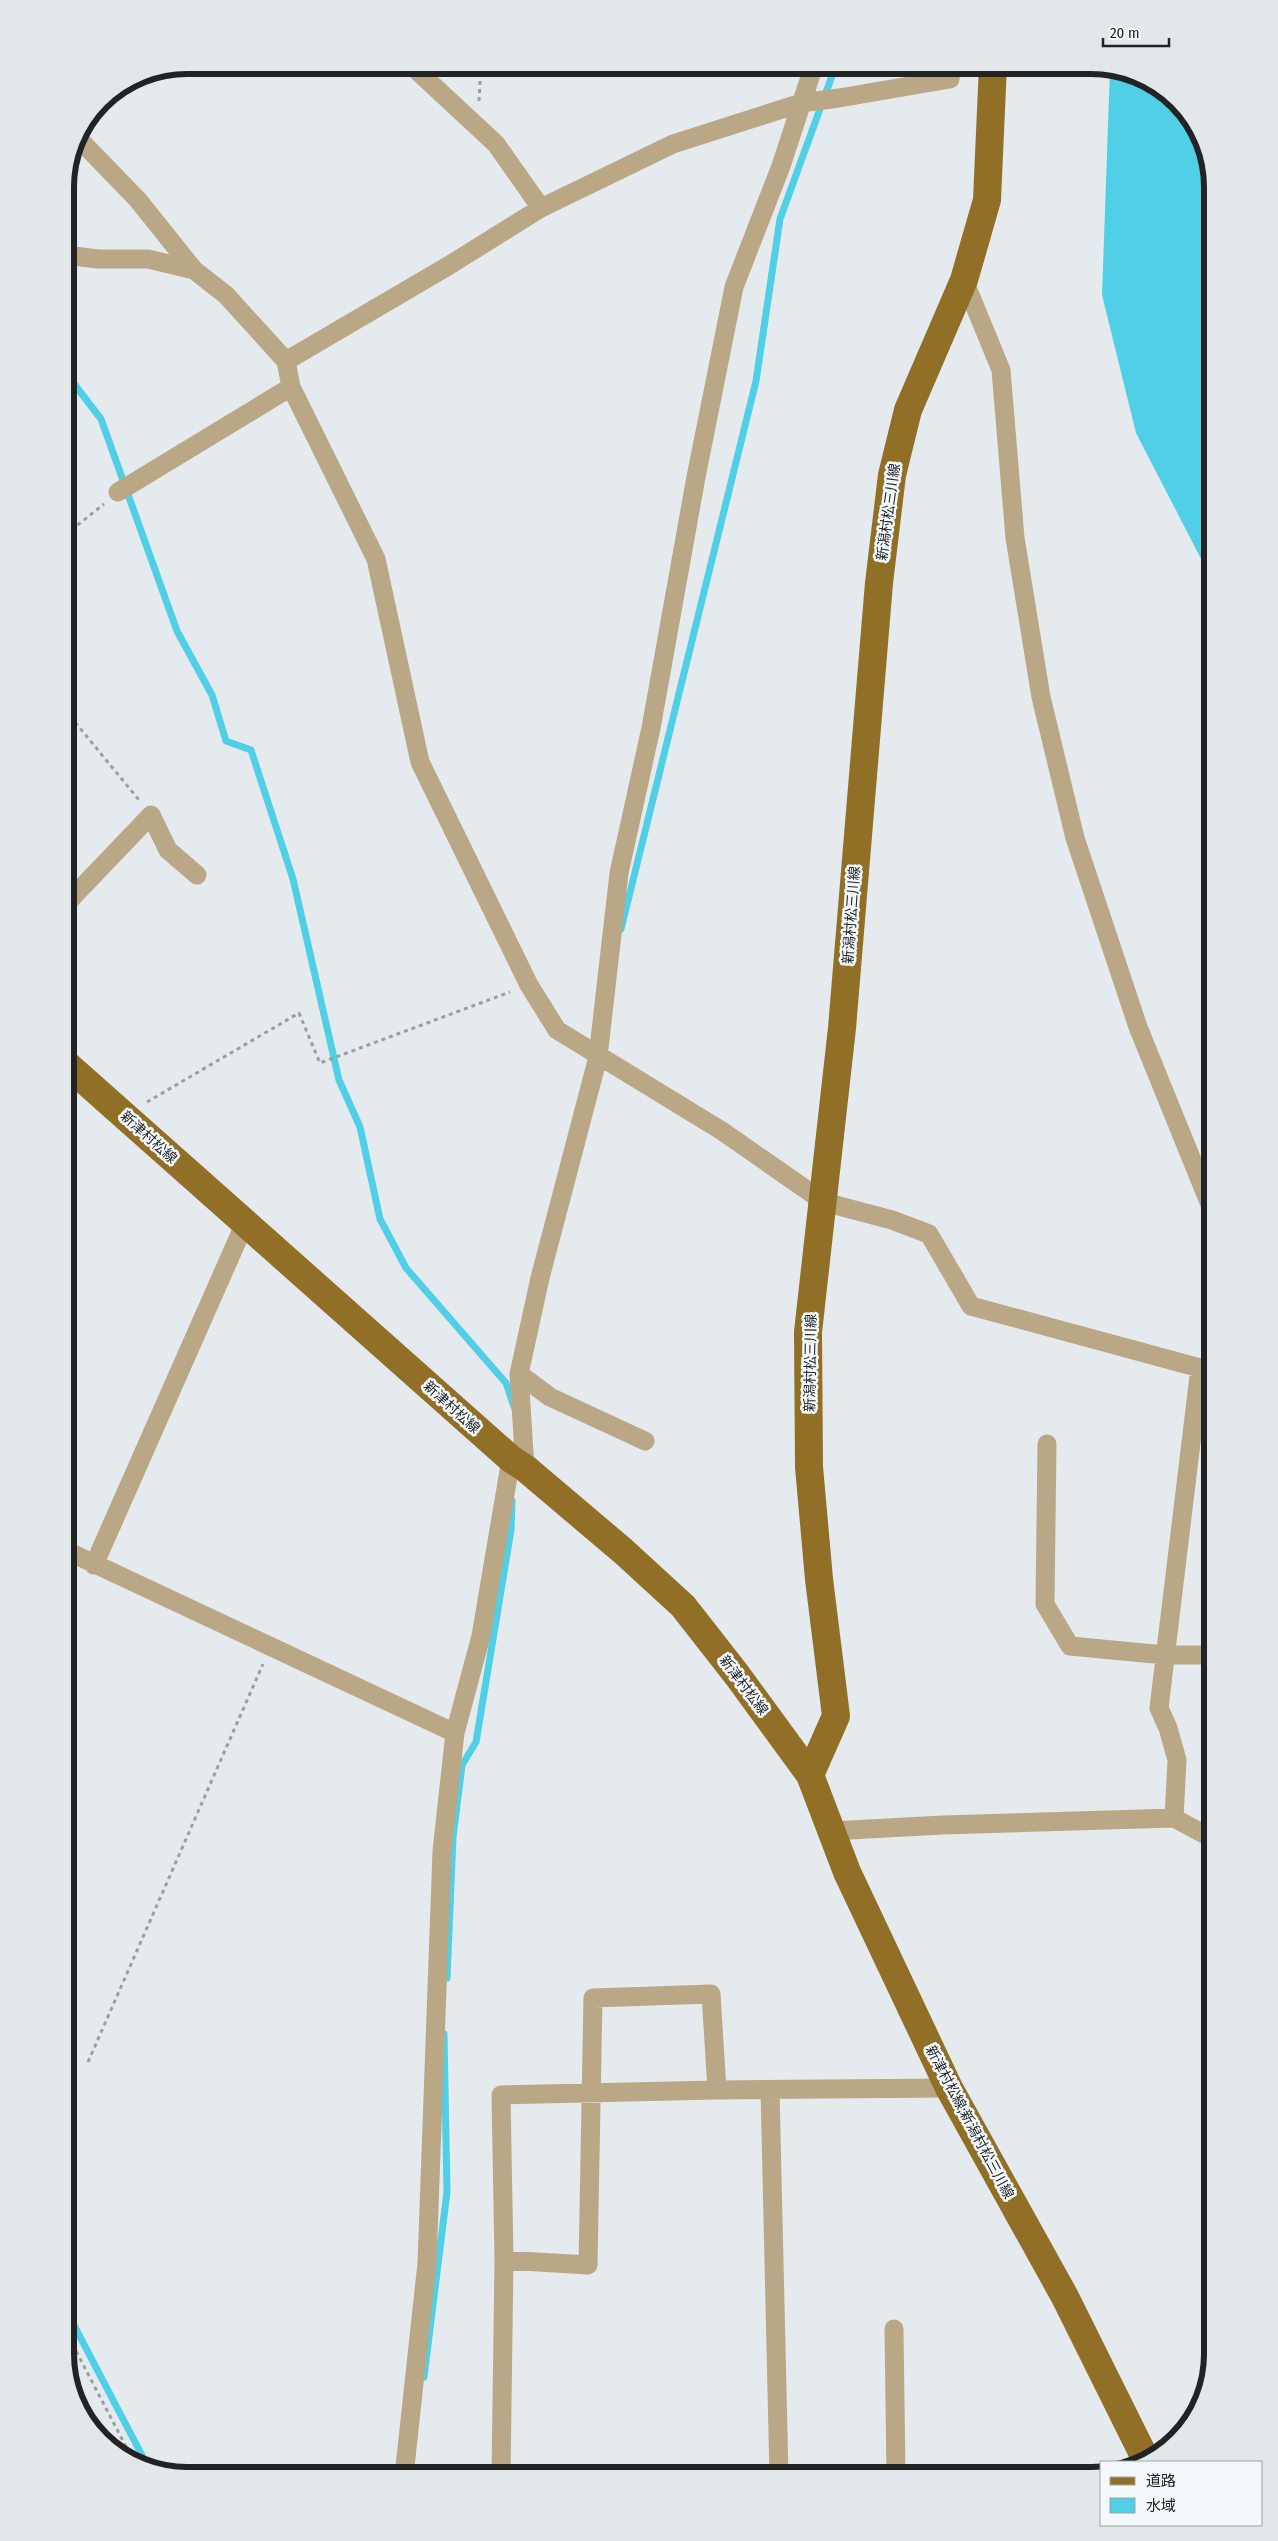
<svg xmlns="http://www.w3.org/2000/svg" width="1278" height="2541" font-family="'Fira Sans Condensed','Noto Sans JP',sans-serif">
  <style>
    .water { fill: #50cfe7 }
    .lines { fill: none; stroke-linecap: round; stroke-linejoin: round }
    .stream { stroke: #50cfe7; stroke-width: 7 }
    .path { stroke: #9b9fa2; stroke-width: 3; stroke-dasharray: 4 4; stroke-linecap: butt }
    .street { stroke: #baa785; stroke-width: 19 }
    .primary { stroke: #916f27; stroke-width: 28 }
    .labels { text-anchor: middle; stroke-width: 5; stroke-linejoin: round; paint-order: stroke }
    .street-label { font-size: 14px; fill: #212324; stroke: #f3f8fb }
    .rim { fill: none; stroke: #212324; stroke-width: 6 }
  </style>
  <rect width="100%" height="100%" fill="#e5eaee"/>
  <path class="water" d="M1110,69L1165,90L1204,140L1213,187V582L1136,433L1102,295Z"/>
  <g class="lines">
    <path class="stream" d="M65,372L101,419L177,631L212,695L226,741L251,750L293,879L339,1080L360,1127L380,1219L406,1268L506,1383L514,1407
      M621,929L756,381L780,219L836,65
      M447,1978L453,1837L462,1765L476,1742L511,1530L512,1501
      M65,2308L147,2465
      M424,2377L447,2192L444,2034"/>
    <path class="path" d="M479,101L481,65
      M65,535L104,504
      M65,710L139,800
      M147,1102L299,1013L320,1063L510,992
      M88,2062L263,1664
      M65,2330L133,2460"/>
    <path class="street" d="M411,65L496,144L541,208
      M77,137L138,200L194,270L226,295L286,361L291,387L376,559L420,762L529,985L557,1030L722,1131L824,1202L892,1220L929,1234L971,1306L1200,1368L1159,1708L1168,1728L1177,1760L1174,1818
      M65,255L98,259H148L194,270
      M964,280L1001,370L1015,538L1041,697L1075,838L1138,1027L1213,1212
      M286,361L448,266L541,208L673,144L801,103L839,98L950,79L952,65
      M118,492L291,387
      M65,905L151,815L168,850L197,875
      M519,1374L550,1397L645,1441
      M1047,1444L1045,1604L1070,1646L1165,1655H1213
      M525,1468L519,1374L540,1278L598,1057L619,873L651,728L696,477L734,287L781,166L814,65
      M65,1550L455,1733
      M94,1565L245,1223
      M831,1831L943,1825L1174,1818L1213,1839
      M770,2090L779,2476
      M504,2260L588,2265L593,1998L711,1994L717,2090
      M894,2329L896,2476
      M404,2476L427,2263L442,1851L455,1733L481,1636L511,1459
      M501,2476L504,2260L501,2095L717,2090L949,2088"/>
    <path class="primary" d="M65,1063L511,1459L525,1468L623,1551L683,1606L737,1675L810,1775L847,1872L949,2088L1065,2297L1146,2460
      M810,1775L836,1716L819,1579L809,1467L808,1332L842,1028L879,583L892,475L908,410L964,280L987,200L993,65"/>
  </g>
  <g class="labels">
    <g class="street-label">
      <text transform="translate(888 512) rotate(-82)" y="5">新潟村松三川線</text>
      <text transform="translate(851 915) rotate(-86)" y="5">新潟村松三川線</text>
      <text transform="translate(149 1137) rotate(42)" y="5">新津村松線</text>
      <text transform="translate(810 1363) rotate(-89)" y="5">新潟村松三川線</text>
      <text transform="translate(452 1407) rotate(42)" y="5">新津村松線</text>
      <text transform="translate(744 1685) rotate(53)" y="5">新津村松線</text>
      <text transform="translate(970 2122) rotate(62)" y="5">新津村松線;新潟村松三川線</text>
    </g>
  </g>
  <path d="M0 0H1278V2541H0ZM187 74H1091A113 113 0 0 1 1204 187V2354A113 113 0 0 1 1091 2467H187A113 113 0 0 1 74 2354V187A113 113 0 0 1 187 74Z" fill="#e2e7ea" fill-rule="evenodd"/>
  <path class="rim" d="M187 74H1091A113 113 0 0 1 1204 187V2354A113 113 0 0 1 1091 2467H187A113 113 0 0 1 74 2354V187A113 113 0 0 1 187 74Z"/>
  <rect x="1100" y="2461" width="162" height="65" fill="#f3f8fb" stroke="#9fa3a5"/>
  <rect x="1110" y="2477" width="25" height="8" fill="#916f27" stroke="#9fa3a5"/>
  <text x="1146" y="2486" font-size="15" fill="#212324">道路</text>
  <rect x="1110" y="2498" width="25" height="15" fill="#50cfe7" stroke="#9fa3a5"/>
  <text x="1146" y="2511" font-size="15" fill="#212324">水域</text>
  <path d="M1103 38v8h66v-8" fill="none" stroke="#212324" stroke-width="2.5"/>
  <text x="1110" y="38" font-size="15" fill="#212324" stroke="#f3f8fb" stroke-width="4" paint-order="stroke">20 m</text>
</svg>
